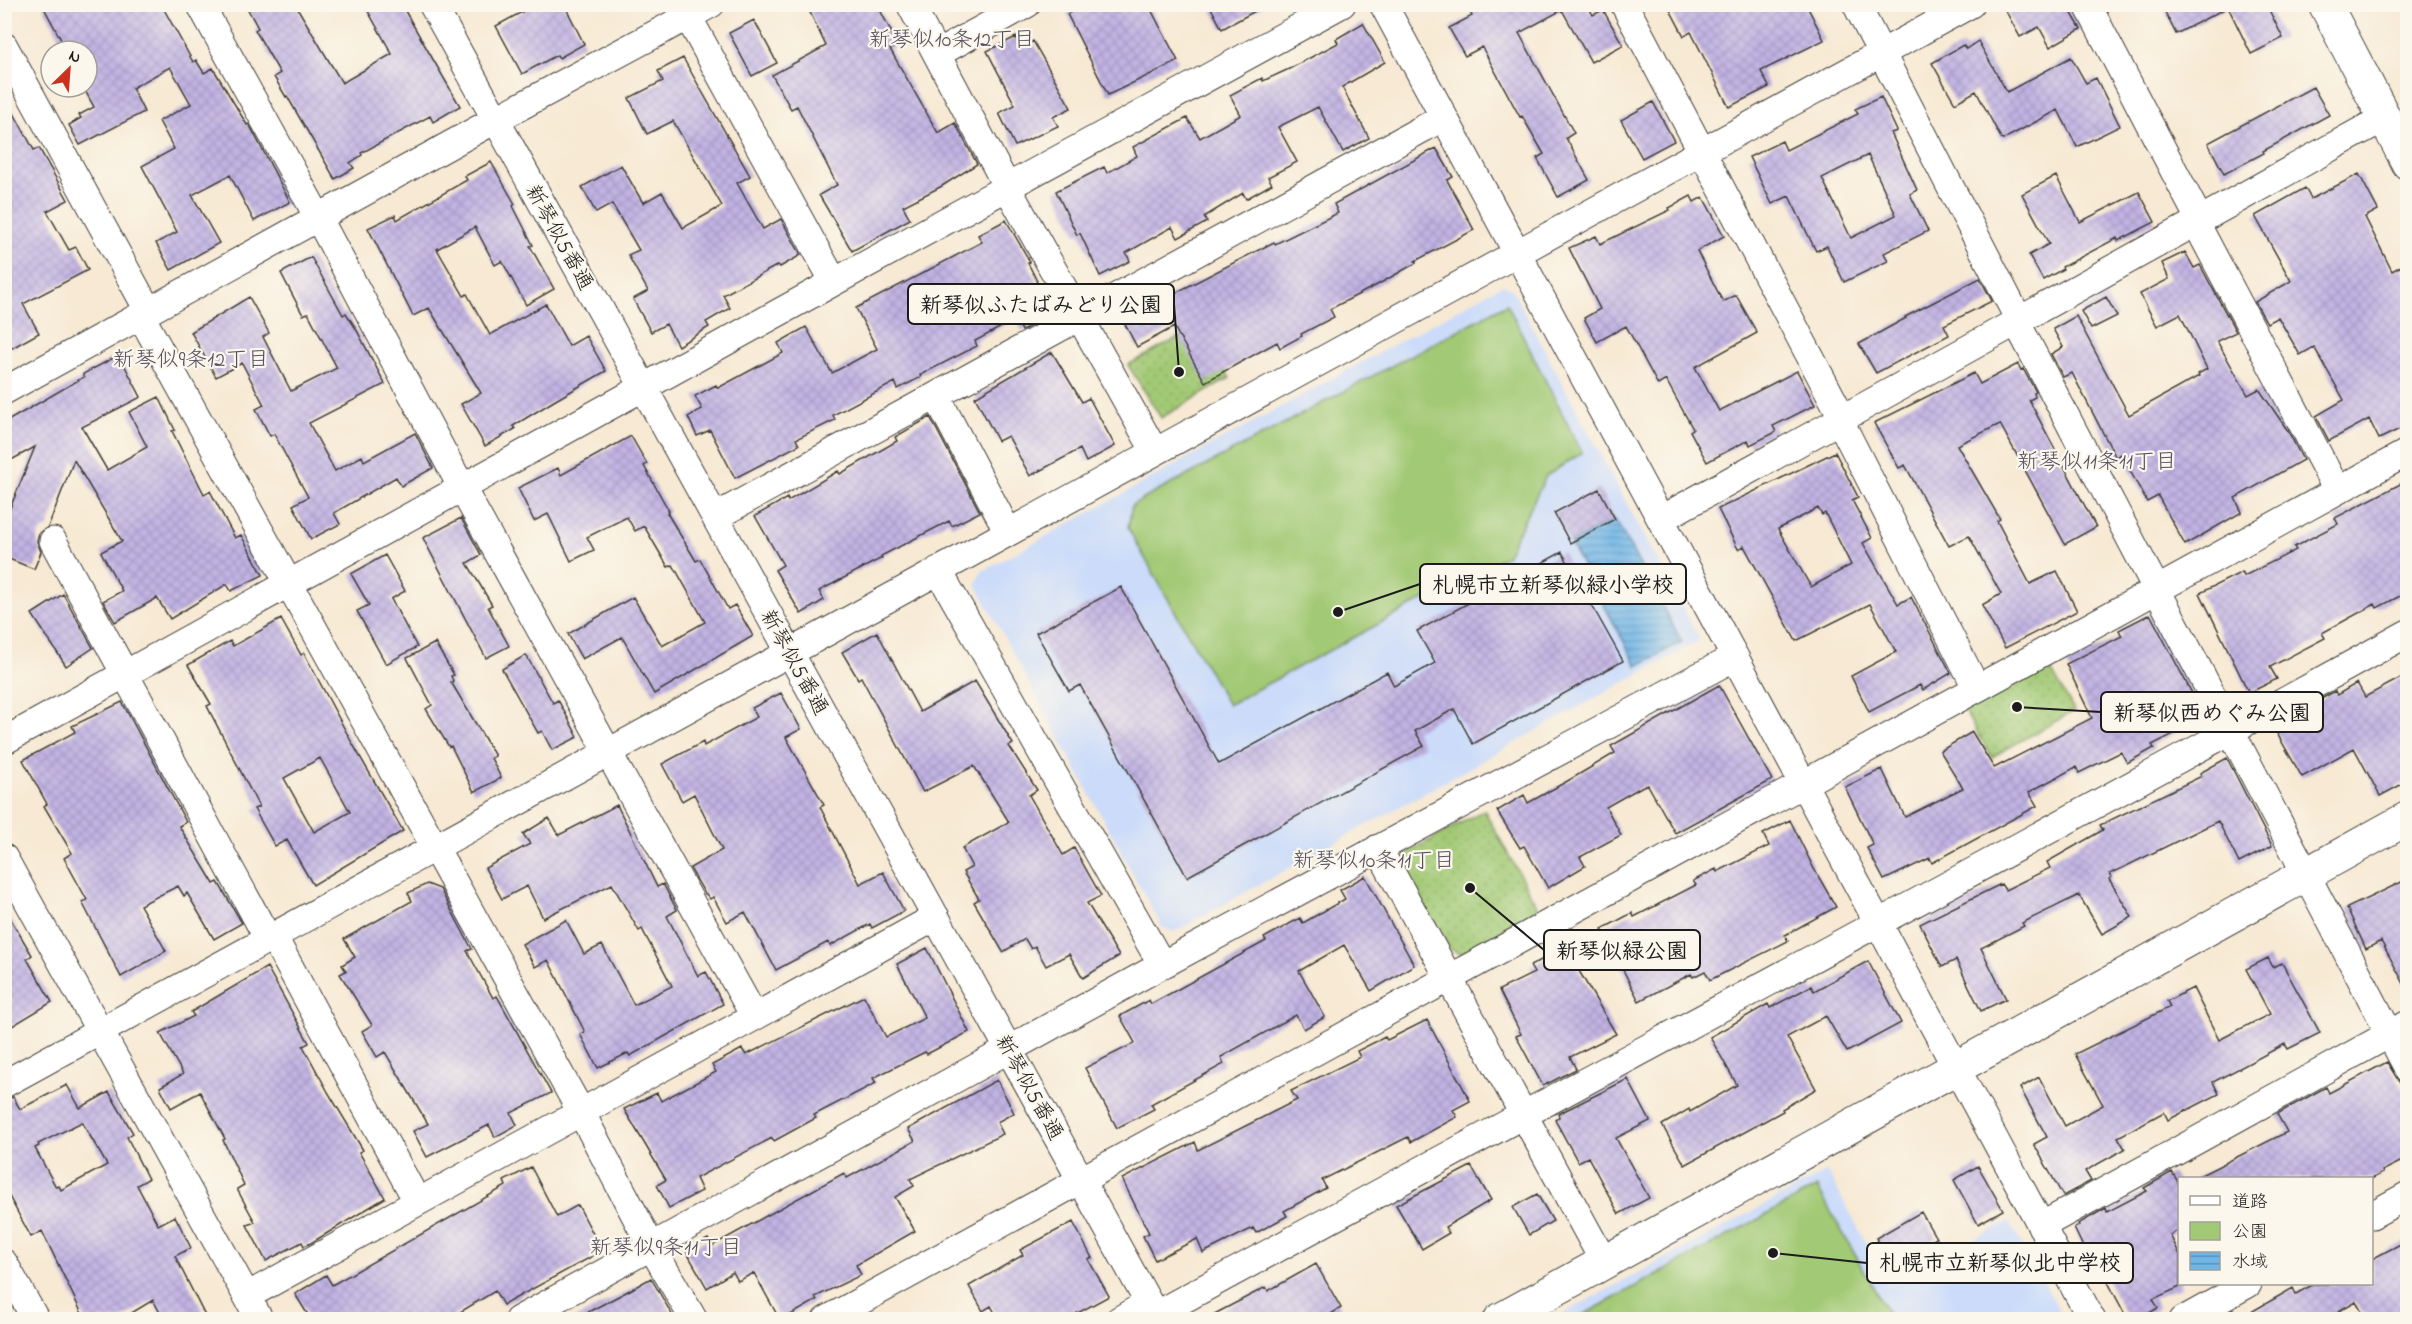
<svg xmlns="http://www.w3.org/2000/svg" width="2412" height="1324" font-family="'Indie Flower','Klee One',sans-serif">
  <style>
    .built { fill: #cbdbf9 }
    .green { fill: url(#green-dots); stroke: #5f7248; stroke-width: 1.5 }
    .pitch { fill: #a2c974; stroke: #5f7248; stroke-width: 1.5 }
    .water { fill: url(#water-rules); stroke: #466881; stroke-width: 1.5 }
    .building { fill: url(#building-cross-hatch); fill-rule: evenodd }
    .lines { fill: none; stroke-linecap: round; stroke-linejoin: round }
    .minor-casing { stroke: #3d3b37; stroke-width: 29 }
    .tertiary-casing { stroke: #3d3b37; stroke-width: 35 }
    .minor { stroke: #fff; stroke-width: 27 }
    .tertiary { stroke: #fff; stroke-width: 33 }
    .labels { text-anchor: middle; stroke-width: 4.5; stroke-linejoin: round; paint-order: stroke }
    .street-label { font-size: 21px; fill: #1c1c1c; stroke: #fbf7ec }
    .neighbourhood-label { font-size: 22px; fill: #565162; stroke: #fbf7ec }
    .leader { fill: none; stroke: #1c1c1c; stroke-width: 2 }
    .callout-dot { fill: #1c1c1c; stroke: #fbf7ec; stroke-width: 2 }
    .callout { fill: #fbf7ec; stroke: #1c1c1c; stroke-width: 2 }
    .callout-label { font-size: 22px; text-anchor: middle; font-weight: bold; fill: #1c1c1c }
  </style>
  <defs>
    <pattern id="green-dots" width="8" height="8" patternUnits="userSpaceOnUse" patternTransform="scale(1.5)"><rect width="8" height="8" fill="#a2c974"/><path d="M2 2h.1M6 6h.1" fill="none" stroke="#8bac64" stroke-width="1.8" stroke-linecap="round"/></pattern>
    <pattern id="water-rules" width="6" height="5" patternUnits="userSpaceOnUse" patternTransform="scale(1.5)"><rect width="6" height="5" fill="#6fb5e6"/><path d="M0 2.5h6" fill="none" stroke="#5a92ba"/></pattern>
    <pattern id="building-cross-hatch" width="8" height="8" patternUnits="userSpaceOnUse" patternTransform="scale(1.5)"><rect width="8" height="8" fill="#c1b3e3"/><path d="M0 0l8 8M0 8l8-8" fill="none" stroke="#a599c2"/></pattern>
  </defs>
  <rect width="100%" height="100%" fill="#fbf7ec"/>
  <filter id="ink" filterUnits="userSpaceOnUse"><feTurbulence type="fractalNoise" baseFrequency=".0167" numOctaves="2"/><feDisplacementMap in="SourceGraphic" scale="12" xChannelSelector="R" yChannelSelector="G"/><feConvolveMatrix kernelMatrix="1 2 1 2 8 2 1 2 1" color-interpolation-filters="sRGB"/></filter>
  <filter id="wash" filterUnits="userSpaceOnUse"><feTurbulence type="fractalNoise" baseFrequency=".008" numOctaves="4" result="noise"/><feDisplacementMap in="SourceGraphic" scale="24" xChannelSelector="R" yChannelSelector="G"/><feGaussianBlur stdDeviation="1.35" result="paint"/><feColorMatrix in="noise" values="0 0 0 0 0 0 0 0 0 0 0 0 0 0 0 0 0 1.4 0 .05"/><feComposite in="paint" operator="in"/></filter>
  <g filter="url(#wash)">
    <rect width="100%" height="100%" fill="#f7e9d3"/>
    <path class="built" d="M1502,285L1512,289L1700,640L1174,932L1162,927L976,585L981,572Z
      M1827,1171L1889,1284L2009,1221L2064,1319L1551,1320Z"/>
    <path class="green" d="M1198,327L1230,378L1161,418L1128,365Z
      M2045,659L2074,711L1992,757L1960,704Z
      M1484,810L1539,910L1461,954L1450,949L1400,867L1407,853Z"/>
    <path class="pitch" d="M1507,304L1582,453L1546,476L1507,555L1228,705L1128,528L1132,505Z
      M1817,1187L1891,1319H1576Z"/>
    <path class="water" d="M1615,519L1682,642L1637,666L1570,543Z"/>
    <g id="blocks">
      <path class="building" d="M42,4H161L193,62L196,60L204,73L213,68L247,125L249,124L290,202L254,221L230,175L192,195L219,243L171,270L156,243L177,232L142,166L174,149L159,121L191,104L170,67L132,88L144,112L80,145L69,125L81,118L79,115L94,107L83,87H87V51H67Z
        M245,4H295L342,83L392,54L364,4H401L460,106L433,122L430,116L361,153L362,155L350,163L354,168L335,179L287,96L286,97L274,77L280,73L255,30L258,28Z
        M518,4H564L584,44L559,58L557,55L522,74L496,26L522,12Z
        M806,4H877L898,45L890,49L938,133L955,123L977,164L942,186L903,206L910,219L852,251L819,195L837,185L797,106L791,109L772,75L826,46Z
        M1087,4H1148L1178,61L1108,95L1067,14Z
        M1209,4H1268L1222,29Z
        M1466,4H1587L1593,15L1603,10L1623,45L1591,62L1562,10L1519,33L1574,133L1566,138L1589,180L1558,197L1537,158L1544,154L1522,116L1520,117L1482,47L1465,56L1449,28L1472,16Z
        M1667,4H1806L1824,40L1761,71L1769,87L1729,107L1691,32L1684,36Z
        M2002,4H2071L2072,8L2070,10L2081,29L2050,47L2039,27L2020,37Z
        M2161,4H2266L2283,38L2251,54L2228,7L2176,34Z
        M754,20L777,63L752,76L729,33Z
        M1363,23L1385,62L1342,87L1369,138L1343,152L1318,107L1278,127L1297,162L1268,177L1272,184L1246,199L1243,193L1204,217L1207,222L1178,238L1172,227L1126,253L1130,261L1100,276L1080,233L1077,235L1056,191L1104,167L1107,173L1137,156L1133,147L1187,118L1200,138L1241,115L1230,95L1262,78L1263,81L1289,69L1338,43L1336,39Z
        M1016,37L1021,47L1033,41L1071,108L1053,117L1058,126L1015,146L999,113L1015,105L987,51Z
        M1978,41L2007,92L2071,57L2086,83L2096,78L2120,126L2077,147L2058,110L2002,140L1976,91L1955,103L1932,63L1963,45L1966,49Z
        M683,58L750,176L737,183L763,229L781,219L801,255L780,267L778,265L723,295L730,308L706,322L709,327L678,346L666,324L651,332L633,299L648,291L628,255L639,250L612,204L596,213L582,187L621,165L643,203L662,192L683,228L722,206L673,121L647,134L629,98L663,81L658,71Z
        M2313,87L2329,115L2263,151L2264,153L2224,174L2208,143Z
        M4,95L34,150L39,148L68,200L47,211L69,250L76,247L88,270L23,304L39,333L12,348L4,335Z
        M1881,97L1897,131L1891,133L1917,190L1910,194L1928,231L1884,253L1888,261L1844,282L1827,246L1816,251L1789,196L1772,204L1749,157L1782,141L1786,150L1858,114L1855,109ZM1868,155L1896,215L1851,238L1822,178Z
        M1653,102L1674,141L1642,158L1621,120Z
        M1436,148L1453,177L1447,180L1474,230L1415,261L1416,263L1377,285L1330,309L1334,317L1301,334L1302,336L1280,348L1277,342L1205,382L1174,327L1137,347L1120,315L1147,301L1150,306L1274,242L1275,244L1338,213L1334,204Z
        M491,162L515,204L513,206L533,245L530,246L554,289L526,305L502,261L495,265L475,227L437,249L464,296L467,294L490,335L546,304L569,346L586,336L606,371L554,401L513,426L515,429L485,446L461,404L481,393L429,308L413,316L368,228L395,215L397,220L467,180L465,176Z
        M2359,174L2378,210L2365,217L2392,271L2401,266L2408,279V425L2379,439L2369,419L2329,441L2316,416L2344,400L2314,347L2300,355L2278,317L2267,323L2255,302L2291,281L2255,216L2305,188L2311,199Z
        M2056,176L2080,222L2139,192L2155,222L2118,241L2117,238L2062,267L2063,269L2043,280L2029,255L2049,244L2022,194Z
        M1691,196L1694,202L1703,197L1724,236L1697,251L1723,302L1736,295L1757,333L1695,367L1719,411L1797,371L1815,405L1773,426L1776,432L1750,445L1748,440L1707,462L1690,431L1693,429L1666,380L1658,385L1626,326L1597,342L1584,318L1600,309L1569,248L1596,236L1600,244L1670,210L1669,208Z
        M1006,220L1030,262L1028,263L1037,281L1036,282L1053,313L1022,331L1016,319L975,341L977,346L920,375L921,377L898,389L895,382L833,415L835,420L796,439L799,445L735,478L710,430L697,436L688,417L702,409L695,396L716,385L718,388L783,353L778,343L806,327L832,373L877,349L856,308L982,242L978,235Z
        M2185,252L2194,268L2200,265L2236,332L2217,341L2248,395L2259,389L2288,431L2303,460L2235,498L2242,512L2185,545L2158,496L2147,502L2121,454L2116,458L2072,373L2063,377L2051,354L2063,347L2053,329L2076,316L2129,415L2199,376L2198,374L2207,369L2180,314L2157,326L2140,294L2169,279L2162,263Z
        M311,257L343,315L346,313L355,327L385,384L309,423L335,471L362,456L364,461L415,433L433,468L401,486L396,477L334,513L340,524L311,539L293,505L308,497L274,434L270,436L256,409L264,405L242,363L216,377L191,332L249,297L269,333L263,337L291,391L337,368L308,313L303,315L281,273Z
        M1980,278L1992,301L1944,325L1949,335L1876,373L1859,344L1906,318L1905,317Z
        M2106,297L2117,316L2091,329L2081,311Z
        M1052,352L1082,402L1089,398L1115,446L1086,462L1080,449L1030,476L1008,436L998,441L975,397Z
        M119,355L141,397L82,427L107,470L147,447L129,412L159,397L175,430L172,431L204,494L210,491L235,538L241,535L263,575L231,591L227,584L170,619L157,598L115,622L103,601L122,591L101,552L122,541L74,460L48,527L39,533L37,541L41,552L34,569L4,557V523L35,447L4,464V423L84,377L83,374Z
        M2018,364L2021,370L2023,369L2036,392L2034,393L2035,397L2029,400L2096,527L2065,544L2000,424L1957,445L2000,519L1997,521L2030,584L2057,571L2077,611L2005,648L1982,605L2001,594L1969,536L1949,546L1905,465L1899,468L1874,423L1974,373L1980,384Z
        M930,417L980,512L952,526L949,521L881,556L882,558L819,591L824,600L801,614L775,570L783,565L755,516L787,498L788,501L838,471L840,474L897,441L895,437Z
        M631,436L647,464L644,466L669,511L667,513L696,561L700,559L728,609L735,605L753,636L654,694L622,637L582,659L568,634L633,597L662,646L705,622L673,565L668,567L644,526L635,531L627,517L587,537L594,550L571,561L548,514L534,521L518,488L558,468L561,475Z
        M1835,452L1858,497L1852,500L1872,538L1863,543L1898,604L1911,597L1951,673L1923,690L1920,685L1869,712L1851,676L1896,652L1870,604L1796,641L1744,546L1738,549L1718,509ZM1818,508L1822,515L1825,513L1851,565L1811,587L1778,529Z
        M2408,480V592L2377,608L2375,604L2322,633L2325,638L2270,667L2277,679L2249,693L2200,593L2242,572L2244,576L2296,550L2294,547L2338,524L2335,518Z
        M1599,489L1615,519L1570,543L1554,513Z
        M461,518L481,555L467,563L492,605L488,607L509,646L486,658L423,538Z
        M1562,552L1623,661L1473,744L1454,709L1415,731L1424,746L1187,877L1080,685L1069,691L1036,633L1121,587L1219,764L1387,672L1394,686L1435,663L1417,631Z
        M385,555L405,591L391,599L417,647L386,664L357,611L369,605L351,574Z
        M63,594L93,648L66,666L32,614Z
        M2150,614L2205,718L2152,745L2154,748L2127,763L2121,752L2079,773L2076,767L2029,792L2037,806L1932,863L1930,858L1884,880L1867,848L1873,845L1845,787L1882,769L1905,817L1963,788L1940,751L1972,732L1994,768L2092,718L2066,664L2122,636L2119,630Z
        M281,619L301,655L304,653L351,741L403,831L313,885L287,840L275,846L254,809L259,807L207,706L211,704L188,665L230,641L233,646ZM320,758L350,812L314,832L284,778Z
        M877,632L920,712L975,681L1013,744L1009,746L1037,790L1029,795L1063,855L1074,848L1101,896L1087,903L1119,956L1083,978L1069,954L1046,966L1035,946L1031,949L1025,939L1003,952L974,902L979,899L963,872L972,867L962,848L1009,822L974,766L923,792L861,677L858,679L842,652Z
        M435,643L454,675L451,676L453,681L451,682L495,756L491,758L501,778L474,792L451,746L449,747L426,709L432,705L407,658Z
        M526,655L553,703L558,700L578,737L552,750L542,731L538,733L502,669Z
        M2408,674V781L2380,796L2354,748L2302,777L2275,730L2319,705L2316,702L2335,691L2337,695L2357,683L2365,697Z
        M1719,685L1772,780L1675,833L1648,785L1643,786L1606,807L1621,835L1580,857L1585,866L1548,888L1524,846L1520,848L1497,811L1524,795L1528,803L1571,779L1615,753L1611,746Z
        M781,693L801,729L786,737L824,805L820,807L860,884L883,872L904,911L872,928L870,924L830,946L828,942L776,970L745,912L727,922L713,897L710,899L706,894H705L690,868L722,850L694,794L682,801L662,764L703,742L704,746L757,717L752,708Z
        M122,702L186,822L179,826L214,884L218,882L242,923L214,939L187,893L184,896L178,886L140,905L166,951L121,977L82,902L87,900L64,858L72,853L44,806L47,804L23,760L75,732L72,726Z
        M2227,758L2272,846L2239,863L2218,821L2110,874L2112,877L2109,879L2132,917L2102,934L2079,895L2022,923L2024,926L1981,948L2006,999L1981,1011L1956,960L1942,967L1920,924L2001,884L2005,890L2050,868L2047,862L2103,830L2100,825L2202,776L2200,773Z
        M617,805L657,887L663,884L677,910L667,916L698,976L706,972L723,1004L630,1056L628,1053L598,1068L580,1034L585,1032L548,960L535,967L522,944L566,920L584,954L602,945L634,1005L672,986L642,929L639,931L612,884L543,918L527,886L502,899L485,868L530,844L523,834L549,818L559,835Z
        M1790,820L1814,869L1836,907L1785,935L1788,941L1710,980L1705,971L1693,977L1691,974L1639,1001L1602,929L1632,913L1634,917L1696,885L1693,881L1716,869L1717,872L1769,846L1763,834Z
        M1365,876L1414,965L1371,991L1344,945L1299,971L1325,1017L1304,1029L1296,1015L1221,1057L1224,1064L1151,1104L1154,1109L1117,1128L1085,1068L1135,1043L1120,1016L1149,1000L1151,1004L1266,941L1264,938L1300,918L1303,923L1345,899L1340,890Z
        M2408,879V991L2381,941L2366,949L2347,908Z
        M427,884L440,889L472,949L467,951L493,998L497,996L551,1093L511,1113L517,1125L495,1137L489,1125L427,1157L413,1131L428,1124L385,1052L377,1057L362,1031L372,1025L340,974L346,971L342,965L355,957L344,939L412,901L408,893Z
        M4,908L32,955L27,959L52,1002L4,1031Z
        M1565,947L1616,1034L1570,1057L1576,1069L1543,1086L1516,1036L1521,1034L1499,990L1534,973L1530,966Z
        M927,948L969,1032L927,1054L925,1052L873,1078L876,1083L814,1115L816,1118L774,1141L772,1138L696,1178L702,1191L669,1208L657,1185L666,1180L624,1109L657,1093L661,1101L716,1072L712,1065L742,1049L746,1055L864,996L886,1037L925,1018L897,964Z
        M2268,958L2273,967L2282,963L2320,1033L2288,1049L2285,1044L2213,1082L2219,1094L2168,1120L2164,1112L2118,1137L2125,1149L2085,1171L2091,1181L2063,1196L2034,1144L2047,1137L2020,1088L2039,1077L2065,1126L2103,1105L2075,1054L2170,1007L2167,1001L2193,988L2219,1040L2270,1014L2246,969Z
        M1868,961L1901,1023L1847,1052L1826,1016L1787,1037L1816,1089L1782,1109L1783,1111L1685,1165L1662,1125L1689,1109L1690,1112L1737,1085L1710,1037L1768,1004L1770,1008L1811,986L1814,991Z
        M267,967L309,1043L303,1046L328,1092L363,1150L359,1152L385,1198L311,1243L304,1246L302,1242L266,1261L247,1225L255,1222L237,1189L244,1185L223,1140L225,1139L200,1092L171,1108L160,1087L183,1074L160,1033L194,1016L191,1012Z
        M1427,1020L1470,1101L1453,1110L1457,1117L1411,1142L1408,1137L1322,1180L1326,1188L1284,1211L1287,1216L1256,1233L1253,1228L1203,1253L1197,1239L1155,1260L1143,1236L1149,1233L1122,1179L1195,1142L1198,1150L1297,1100L1291,1091L1360,1057L1357,1051L1385,1037L1387,1040Z
        M2387,1062L2408,1096V1158L2382,1171L2383,1173L2371,1179H2193L2287,1132L2277,1114L2326,1087L2329,1093Z
        M1628,1079L1650,1121L1616,1138L1649,1198L1619,1214L1588,1157L1578,1162L1555,1120L1559,1117L1558,1114Z
        M997,1080L1014,1113L997,1122L1003,1134L910,1179L914,1186L895,1197L915,1231L856,1265L861,1275L815,1297L817,1300L782,1320H780L754,1273L738,1281L733,1272L707,1288L686,1251L708,1239L712,1246L844,1173L847,1178L915,1141L908,1129Z
        M67,1085L80,1108L109,1092L133,1133L127,1137L148,1179L137,1185L158,1225L175,1216L191,1248L175,1256L207,1320H164L153,1300L120,1320H85L42,1231L31,1237L4,1187V1100L13,1097L20,1109ZM82,1122L107,1165L61,1190L59,1186L56,1187L35,1148L39,1146L38,1144Z
        M1471,1166L1491,1200L1445,1227L1449,1233L1422,1249L1396,1205Z
        M1978,1166L2003,1210L1978,1224L1954,1180Z
        M531,1167L557,1217L578,1205L602,1251L503,1305L495,1291L447,1320H311L295,1294L326,1275L332,1285L506,1186L504,1181Z
        M2172,1172L2180,1185V1229L2170,1235L2180,1255V1287L2153,1299L2158,1308L2137,1320H2128L2102,1271L2096,1274L2074,1228L2079,1226L2078,1224L2106,1208L2107,1212L2147,1191L2144,1188Z
        M1537,1194L1553,1221L1529,1235L1513,1207Z
        M1921,1212L1936,1238L1892,1264L1876,1238Z
        M1073,1222L1092,1258L1088,1259L1109,1296L1065,1320H999L991,1306L983,1311L969,1286L1023,1255L1020,1250Z
        M2408,1240V1320H2366L2356,1301L2323,1320H2237L2293,1288L2296,1294L2314,1284H2372V1259Z
        M1316,1264L1341,1308L1321,1320H1203L1266,1287L1268,1291Z
        M651,1278L675,1320H573L630,1290Z"/>
    </g>
  </g>
  <g filter="url(#ink)">
    <use href="#blocks" fill-opacity="0" stroke="#3d3b37" stroke-width="1.5"/>
    <g class="lines">
      <defs>
        <path id="minor" d="M200,4L319,219L462,488L754,1016
          M432,4L1158,1320
          M681,4L834,282
          M910,4L1007,187L1155,452
          M1383,4L2092,1320
          M1624,4L1842,417
          M1856,4L2019,320
          M2087,4L2200,221
          M4,46L149,312
          M937,54L1027,4
          M2196,223L2337,490
          M141,316L581,1112L651,1246L694,1320
          M2016,321L2408,1069
          M4,391L495,120L711,4
          M937,397L1008,532
          M1839,419L1976,687
          M715,517L1444,117
          M1661,519L2384,118
          M53,541L268,939
          M938,570L1162,965
          M4,741L834,282L1342,4
          M1378,848L1604,1262
          M4,858L260,1320
          M273,936L417,1201
          M4,1084L1971,4
          M2372,1215L2408,1195
          M2041,1226L2408,1024
          M4,1263L36,1320
          M247,1296L936,917
          M1155,1315C1572,1087 1992,864 2408,633
          M518,1320L1162,965L1735,657
          M826,1320L2408,452
          M1119,1320L1148,1303
          M2183,1320L2248,1284"/>
        <path id="tertiary" d="M2325,4L2408,163
          M1500,1320L2408,818"/>
      </defs>
      <use href="#minor" class="minor-casing"/>
      <use href="#tertiary" class="tertiary-casing"/>
      <use href="#minor" class="minor"/>
      <use href="#tertiary" class="tertiary"/>
    </g>
  </g>
  <g class="labels">
    <g class="street-label">
      <text transform="translate(560 237) rotate(61)" y="7">新琴似5番通</text>
      <text transform="translate(795 662) rotate(61)" y="7">新琴似5番通</text>
      <text transform="translate(1030 1087) rotate(61)" y="7">新琴似5番通</text>
    </g>
    <g class="neighbourhood-label">
      <text x="952" y="46">新琴似10条12丁目</text>
      <text x="191" y="366">新琴似9条12丁目</text>
      <text x="2097" y="468">新琴似11条11丁目</text>
      <text x="1374" y="867">新琴似10条11丁目</text>
      <text x="666" y="1254">新琴似9条11丁目</text>
    </g>
  </g>
  <path class="leader" d="M1179 372L1174 304M1338 612L1420 584M2017 707L2101 712M1470 888L1544 950M1773 1253L1867 1263"/>
  <g class="callout-dot">
    <circle cx="1179" cy="372" r="6"/>
    <circle cx="1338" cy="612" r="6"/>
    <circle cx="2017" cy="707" r="6"/>
    <circle cx="1470" cy="888" r="6"/>
    <circle cx="1773" cy="1253" r="6"/>
  </g>
  <g class="callout">
    <rect x="908" y="284" width="266" height="40" rx="6"/>
    <rect x="1420" y="564" width="266" height="40" rx="6"/>
    <rect x="2101" y="692" width="222" height="40" rx="6"/>
    <rect x="1544" y="930" width="156" height="40" rx="6"/>
    <rect x="1867" y="1243" width="266" height="40" rx="6"/>
  </g>
  <g class="callout-label">
    <text x="1041" y="312">新琴似ふたばみどり公園</text>
    <text x="1553" y="592">札幌市立新琴似緑小学校</text>
    <text x="2212" y="720">新琴似西めぐみ公園</text>
    <text x="1622" y="958">新琴似緑公園</text>
    <text x="2000" y="1270">札幌市立新琴似北中学校</text>
  </g>
  <rect width="2412" height="1324" fill="none" stroke="#fbf7ec" stroke-width="24"/>
  <rect x="2178" y="1177" width="195" height="108" fill="#fbf7ec" stroke="#a29f99" stroke-width="1.5"/>
  <rect x="2190" y="1196" width="30" height="9" fill="#ffffff" stroke="#a29f99" stroke-width="1.5"/>
  <text x="2232" y="1207" font-size="18" fill="#1c1c1c">道路</text>
  <rect x="2190" y="1222" width="30" height="18" fill="#a2c974" stroke="#a29f99" stroke-width="1.5"/>
  <text x="2232" y="1237" font-size="18" fill="#1c1c1c">公園</text>
  <rect x="2190" y="1252" width="30" height="18" fill="url(#water-rules)" stroke="#a29f99" stroke-width="1.5"/>
  <text x="2232" y="1267" font-size="18" fill="#1c1c1c">水域</text>
  <g transform="translate(69 69) rotate(25)"><circle r="28" fill="#fbf7ec" stroke="#a29f99" stroke-width="1.5"/>
  <path d="M0-4.5L10 22L0 15L-10 22Z" fill="#c8321e"/>
  <text y="-9" font-size="16" font-weight="bold" text-anchor="middle" fill="#1c1c1c">N</text>
  </g>
</svg>
